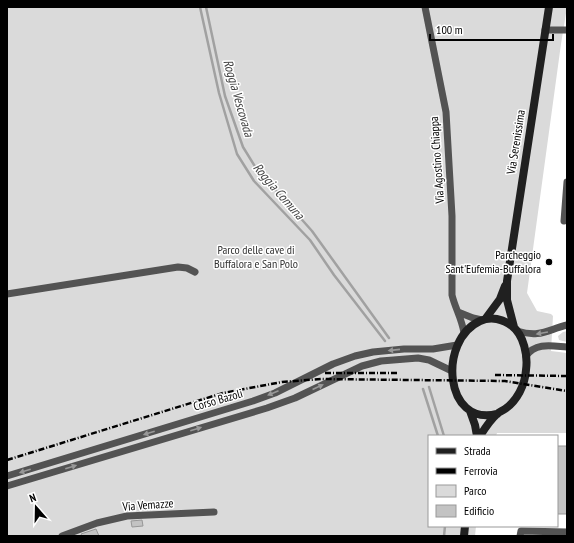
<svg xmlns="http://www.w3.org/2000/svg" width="574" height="543" font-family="'PT Sans Narrow',sans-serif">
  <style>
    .green { fill: #dadada }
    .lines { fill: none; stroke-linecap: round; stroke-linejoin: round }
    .stream { stroke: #a1a1a1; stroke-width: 2.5 }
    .building { fill: #c3c3c3; stroke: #979797 }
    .minor { stroke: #535353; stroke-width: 7 }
    .secondary { stroke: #202020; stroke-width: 8 }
    .rail { stroke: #000; stroke-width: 2.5; stroke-dasharray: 6 2 1 2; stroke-linecap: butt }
    .oneway { fill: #989898 }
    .poi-dot { fill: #000; stroke: #fff; stroke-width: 1.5 }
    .labels { text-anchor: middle; stroke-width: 3; stroke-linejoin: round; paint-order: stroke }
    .street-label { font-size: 12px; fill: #000; stroke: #fff }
    .park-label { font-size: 12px; fill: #313131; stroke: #fff }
    .poi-label { font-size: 12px; fill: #000; stroke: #fff; text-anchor: end }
    .water-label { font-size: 13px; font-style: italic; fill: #424242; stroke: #fff }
  </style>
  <rect width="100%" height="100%" fill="#fff"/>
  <path class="green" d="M7,7H567L561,44L527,293L537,311L551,314L553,316L551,351L567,353V433H497L496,436H429V526H476L475,536H7Z
    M567,331V342L559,340L558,336L563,332Z"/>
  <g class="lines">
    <path class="stream" d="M200,7L219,93L237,154L254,181L310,240L334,275L385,341
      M206,7L225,96L243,147L256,168L312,231L389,338
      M429,387L444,436
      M423,389L438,436
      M444,536L445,526"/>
  </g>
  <path class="building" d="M557,446H567V514H557Z
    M142,520L143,526L132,527L131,521Z
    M96,529L99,536H82L81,534Z"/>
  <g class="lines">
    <path class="minor" d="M425,7L446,112L452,216V295C455,308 462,319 464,333
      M545,30H567
      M564,221L567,182
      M7,294L178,267L187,268L195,272
      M458,312L473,318L482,320
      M517,331C540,338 547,330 567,325
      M526,356C536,342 552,346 567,347
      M7,476L253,401L275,393L333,364L355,356L373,352L404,349H433L457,345
      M7,486L267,408L295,398L362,366L381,361L418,358L429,360L452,371
      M62,536L97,523L127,516L214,512
      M520,536L521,531L567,532"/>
    <path class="secondary" d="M486,318L500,299L505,286
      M514,327L507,300V281L549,7
      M470,411L475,425L477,436
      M480,436C485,428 490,420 497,414C499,412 502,411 505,409C517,401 525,385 526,370C528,356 524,335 512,326C503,319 491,316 480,321C438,340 444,427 497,414
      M464,536L465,526"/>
    <path class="rail" d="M325,373H399
      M495,375L567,376
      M7,460L223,393L282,382L321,379L505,381L567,391"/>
  </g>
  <defs><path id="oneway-solid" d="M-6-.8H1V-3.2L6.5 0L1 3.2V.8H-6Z"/></defs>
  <g class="oneway">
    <use href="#oneway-solid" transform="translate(542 333) rotate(170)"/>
    <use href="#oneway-solid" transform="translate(394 350) rotate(174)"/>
    <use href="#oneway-solid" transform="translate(318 387) rotate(-25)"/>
    <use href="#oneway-solid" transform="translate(273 393) rotate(157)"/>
    <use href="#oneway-solid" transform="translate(196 429) rotate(-17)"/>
    <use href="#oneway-solid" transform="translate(149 433) rotate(163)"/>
    <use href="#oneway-solid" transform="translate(71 467) rotate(-17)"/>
    <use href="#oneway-solid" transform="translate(25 471) rotate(163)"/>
  </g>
  <circle class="poi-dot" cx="549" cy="262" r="4"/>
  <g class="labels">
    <g class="street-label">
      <text transform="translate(516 142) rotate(-81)" y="4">Via Serenissima</text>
      <text transform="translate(437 160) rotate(-94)" y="4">Via Agostino Chiappa</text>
      <text transform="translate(218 400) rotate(-16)" y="4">Corso Bazoli</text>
      <text transform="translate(148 505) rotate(-4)" y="4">Via Vemazze</text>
    </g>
    <g class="park-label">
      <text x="256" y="254">Parco delle cave di<tspan x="256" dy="14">Buffalora e San Polo</tspan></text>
    </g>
    <g class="poi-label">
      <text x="541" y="259">Parcheggio<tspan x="541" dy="14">Sant'Eufemia-Buffalora</tspan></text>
    </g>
    <g class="water-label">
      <text transform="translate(239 98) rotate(74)" y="5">Roggia Vescovada</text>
      <text transform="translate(279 191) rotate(49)" y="5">Roggia Comuna</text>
    </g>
  </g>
  <rect width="574" height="543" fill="none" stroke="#000000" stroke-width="16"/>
  <rect x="428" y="435" width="130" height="92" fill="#ffffff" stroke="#999999"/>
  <rect x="436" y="448" width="20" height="6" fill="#202020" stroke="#999999"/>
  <text x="464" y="455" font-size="12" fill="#000000">Strada</text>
  <rect x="436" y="468" width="20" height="6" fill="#000000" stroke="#999999"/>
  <text x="464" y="475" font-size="12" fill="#000000">Ferrovia</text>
  <rect x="436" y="485" width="20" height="12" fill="#dadada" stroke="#999999"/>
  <text x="464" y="495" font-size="12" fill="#000000">Parco</text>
  <rect x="436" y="505" width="20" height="12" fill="#c3c3c3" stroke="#999999"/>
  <text x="464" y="515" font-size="12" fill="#000000">Edificio</text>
  <g transform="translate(36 507) rotate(340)" stroke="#ffffff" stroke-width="3" paint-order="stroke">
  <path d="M0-3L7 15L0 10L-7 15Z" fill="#000000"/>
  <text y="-6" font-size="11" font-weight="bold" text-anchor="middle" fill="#000000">N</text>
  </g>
  <path d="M430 34v6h123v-6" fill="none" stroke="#000000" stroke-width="2"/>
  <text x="436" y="34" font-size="12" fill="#000000" stroke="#ffffff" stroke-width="3" paint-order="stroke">100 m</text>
</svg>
